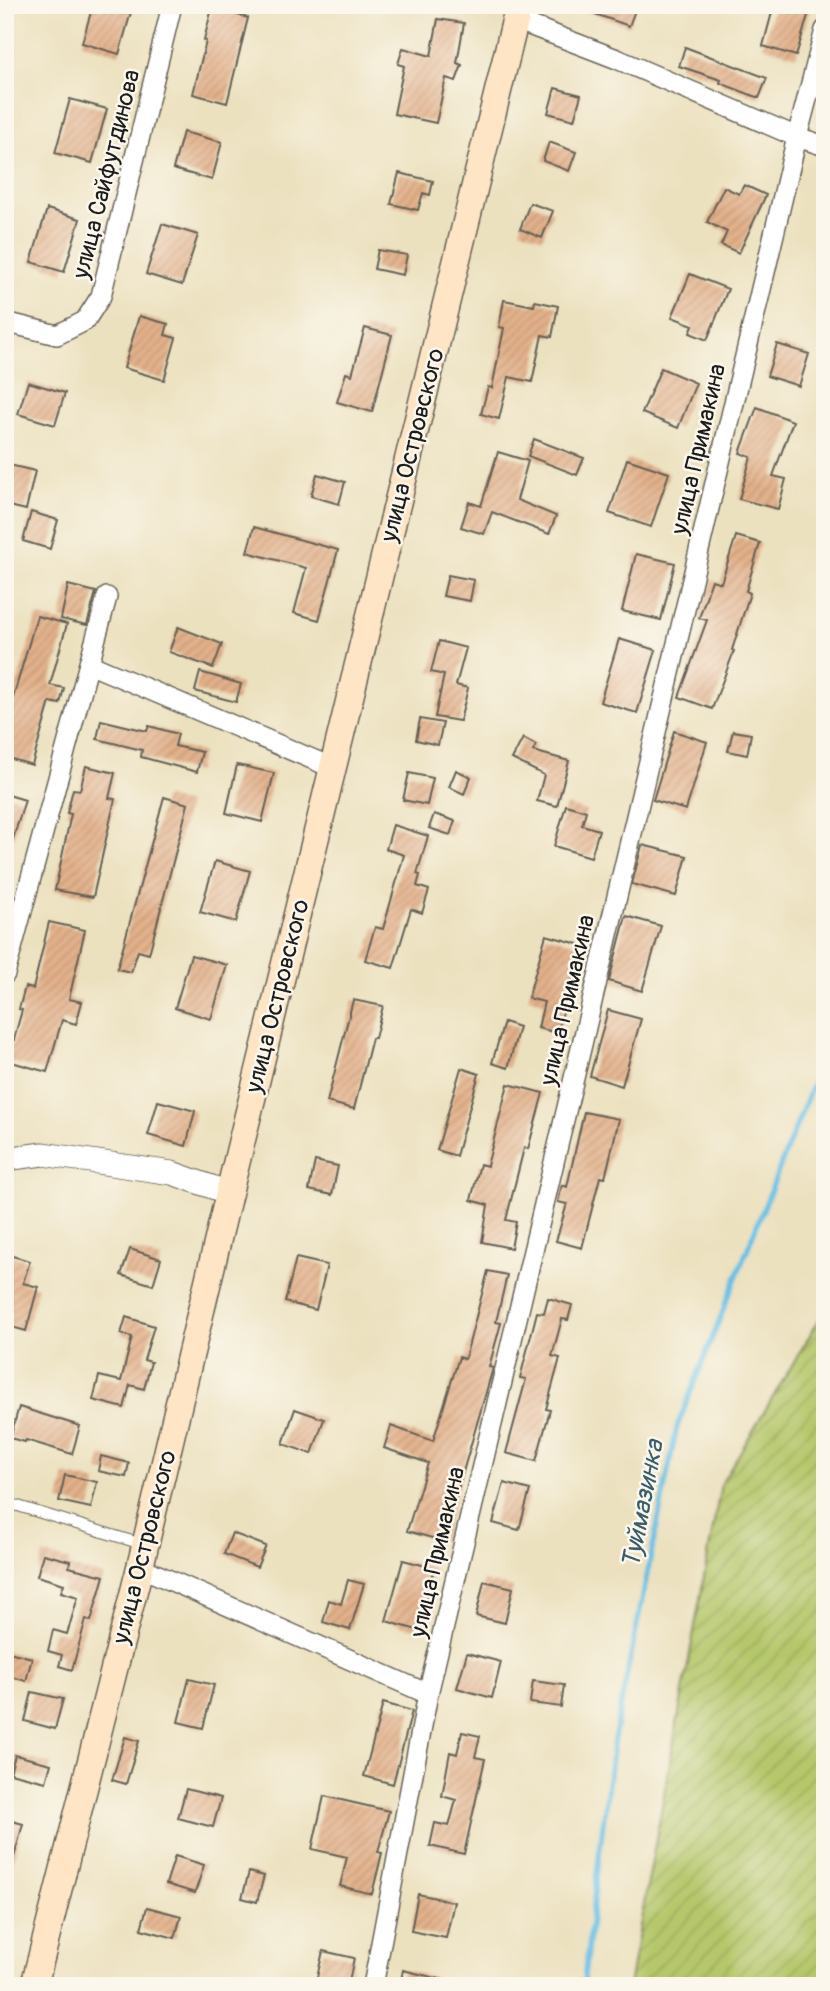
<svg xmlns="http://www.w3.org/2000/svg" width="830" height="1991" font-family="Pangolin,sans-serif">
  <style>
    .garden { fill: url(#garden-furrows); stroke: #687244; stroke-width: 2 }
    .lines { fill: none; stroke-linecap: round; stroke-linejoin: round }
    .stream { stroke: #68bfe5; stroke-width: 5 }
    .building { fill: url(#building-hatch) }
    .service-casing { stroke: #656155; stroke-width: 12 }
    .minor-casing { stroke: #656155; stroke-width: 22 }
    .tertiary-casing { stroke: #656155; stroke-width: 25 }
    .secondary-casing { stroke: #656155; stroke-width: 29 }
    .service { stroke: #fff; stroke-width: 10 }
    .minor { stroke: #fff; stroke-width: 19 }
    .tertiary { stroke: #fff; stroke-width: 23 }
    .secondary { stroke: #fde5c5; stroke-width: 26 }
    .labels { text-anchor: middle; stroke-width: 5; stroke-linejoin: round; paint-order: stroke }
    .street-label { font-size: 24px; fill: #1c1c1c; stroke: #fbf7ec }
    .water-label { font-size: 26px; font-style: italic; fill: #3a5d6c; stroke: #fbf7ec }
  </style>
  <defs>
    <pattern id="garden-furrows" width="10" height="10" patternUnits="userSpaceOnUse" patternTransform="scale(1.75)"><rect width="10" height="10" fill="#b5c76b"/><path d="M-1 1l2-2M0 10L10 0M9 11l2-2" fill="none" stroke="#9baa5c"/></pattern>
    <pattern id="building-hatch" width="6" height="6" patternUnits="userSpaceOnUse" patternTransform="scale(1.75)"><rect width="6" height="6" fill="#e3b18b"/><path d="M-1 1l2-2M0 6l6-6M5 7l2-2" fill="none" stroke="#c29877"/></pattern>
  </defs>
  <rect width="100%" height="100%" fill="#fbf7ec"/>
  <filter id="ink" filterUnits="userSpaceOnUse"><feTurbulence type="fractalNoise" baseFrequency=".0143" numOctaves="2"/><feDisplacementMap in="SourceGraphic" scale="14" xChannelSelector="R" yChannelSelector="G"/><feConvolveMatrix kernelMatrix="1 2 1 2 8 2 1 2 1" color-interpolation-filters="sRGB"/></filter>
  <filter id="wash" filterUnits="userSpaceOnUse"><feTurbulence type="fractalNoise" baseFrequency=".00686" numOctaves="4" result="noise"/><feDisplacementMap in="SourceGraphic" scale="28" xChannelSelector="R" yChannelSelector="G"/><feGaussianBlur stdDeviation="1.57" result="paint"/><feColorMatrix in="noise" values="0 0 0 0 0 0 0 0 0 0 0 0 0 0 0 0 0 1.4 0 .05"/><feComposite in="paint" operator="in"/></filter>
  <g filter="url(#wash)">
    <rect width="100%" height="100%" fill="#ece1bf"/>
    <path class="garden" d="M825,1310V1986H629L721,1484Z"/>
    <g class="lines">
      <path class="stream" d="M583,1986L613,1744L677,1427L825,1053"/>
    </g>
    <g id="blocks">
      <path class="building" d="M93,5H133L119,54L82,43Z
        M578,5H637L629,26L578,8Z
        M774,5H811L796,56L763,46Z
        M212,8L248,18L227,103L193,94L206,41L204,40Z
        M438,19L464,23L457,63L462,65L456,81L446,78L436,123L394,114L404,66L398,64L403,48L431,56Z
        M685,47L767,78L759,98L720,83L721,80L679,66Z
        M555,88L581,95L574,120L548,113Z
        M70,99L107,109L92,163L55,153Z
        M183,132L222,142L212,180L173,169Z
        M549,142L576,152L569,171L543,161Z
        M399,173L433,181L430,195L423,193L418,210L391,204Z
        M744,185L766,195L739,253L721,245L727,232L707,222L724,187L739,194Z
        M530,203L553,211L542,238L520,229Z
        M47,209L80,219L64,272L31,262Z
        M162,224L198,235L182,285L146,274Z
        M378,250L407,255L403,275L374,269Z
        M690,274L728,289L707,340L690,333L693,325L672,317Z
        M504,300L534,306L535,301L558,306L552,337L542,335L532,382L509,377L499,419L481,414L488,387L492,388L504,328L499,327Z
        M139,316L168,324L165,335L176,338L164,380L124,368Z
        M365,328L392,335L372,412L337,402L346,373L352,375Z
        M777,344L809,354L799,386L767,376Z
        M661,368L696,383L678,428L642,413Z
        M28,382L65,393L55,425L18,414Z
        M757,407L793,421L773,476L786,479L778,509L739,499L751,457L740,453Z
        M534,439L584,458L577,475L528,456Z
        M498,452L528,461L517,500L556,516L549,534L492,512L484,534L461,527L469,502L481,506Z
        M627,459L669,473L651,527L609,513Z
        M5,464L35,471L26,510L5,505Z
        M317,474L345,482L339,504L311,496Z
        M31,512L58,520L50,549L23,541Z
        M254,527L338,550L319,620L294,613L306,568L247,552Z
        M736,536L760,543L746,591L750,593L732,650L734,651L712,709L679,697L707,620L699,618L712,580L721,583Z
        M636,554L675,563L661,620L622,611Z
        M448,575L474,580L470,601L443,596Z
        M68,585L96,592L87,625L61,619Z
        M37,616L67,624L50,685L64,688L60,704L50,702L32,765L5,757V725Z
        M178,627L222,644L213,668L169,652Z
        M619,639L656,650L637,713L600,702Z
        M439,641L466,648L456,685L468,688L460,721L435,717L444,675L431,672Z
        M200,672L241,684L236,702L195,691Z
        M420,719L443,723L438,745L416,740Z
        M101,720L147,731L149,726L178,734L175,746L202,752L197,772L141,757L142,750L97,739Z
        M674,731L707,742L686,810L653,800Z
        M733,731L751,734L747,755L728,751Z
        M523,738L536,745L533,751L569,761L557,806L537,801L544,775L512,759Z
        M237,765L274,773L262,822L226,813Z
        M86,766L115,773L109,798L115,799L93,897L55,890L71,814L67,813L73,789L80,790Z
        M456,770L471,777L464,794L449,787Z
        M409,773L433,778L427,805L403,800Z
        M5,794L25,800L9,852L5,851Z
        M164,797L188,804L149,954L138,951L131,972L117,969Z
        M566,805L586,811L582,825L599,830L591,857L554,846Z
        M434,814L455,821L450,835L429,828Z
        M393,825L428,836L417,874L420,875L417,886L429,890L422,913L411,909L393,968L365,960L375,927L383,929L404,855L386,849Z
        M642,845L687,856L676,896L632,884Z
        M215,861L250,871L236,922L200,912Z
        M626,916L661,926L642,991L609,981Z
        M49,922L85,930L69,999L82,1002L76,1024L62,1020L47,1072L8,1061L22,1010L19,1009L25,987L33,989Z
        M546,935L582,945L557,1033L538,1028L544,1002L528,998Z
        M191,955L227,965L211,1019L175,1008Z
        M353,1000L383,1006L375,1038H372L354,1109L327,1102Z
        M608,1010L641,1019L622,1086L590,1076Z
        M504,1022L519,1027L508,1068L492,1063Z
        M461,1068L479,1074L456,1156L437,1150Z
        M508,1084L543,1093L528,1149L524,1148L506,1220L516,1222L511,1248L482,1242L488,1205L471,1200L480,1164L487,1166Z
        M158,1101L195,1111L186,1146L148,1135Z
        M584,1112L619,1119L605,1178L600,1177L582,1248L556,1241L567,1204L558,1202L562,1185L567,1187Z
        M315,1161L338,1166L332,1195L309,1190Z
        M130,1249L161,1259L153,1285L121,1275Z
        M5,1254L30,1261L23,1283L38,1287L26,1331L5,1325Z
        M296,1258L327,1265L316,1310L285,1302Z
        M488,1271L507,1275L496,1322L501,1323L489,1367L493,1368L489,1382L443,1541L407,1531L428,1463L384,1448L391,1426L433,1441L459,1357L465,1359Z
        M548,1298L572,1305L568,1320L562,1319L552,1356L560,1358L546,1409L550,1410L536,1461L506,1453L526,1379L520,1378L537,1312L544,1313Z
        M126,1317L154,1326L144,1360L151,1362L144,1389L130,1385L124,1408L93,1400L99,1376L121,1381L132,1337L121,1334Z
        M19,1407L80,1426L72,1454L26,1440L25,1442L10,1438Z
        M295,1409L324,1419L312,1454L283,1444Z
        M101,1456L129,1463L126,1477L98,1471Z
        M65,1475L97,1482L91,1508L59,1501Z
        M504,1483L530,1490L519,1530L493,1523Z
        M232,1533L266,1546L257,1567L224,1554Z
        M43,1554L70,1561L69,1567L104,1576L91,1621L86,1619L72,1670L59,1666L62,1655L48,1651L53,1630L67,1634L78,1597L61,1592L64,1584L37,1576Z
        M403,1560L434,1568L417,1630L386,1621Z
        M348,1580L364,1584L350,1630L323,1622L329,1600L341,1604Z
        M484,1581L513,1588L505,1623L476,1616Z
        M5,1651L32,1658L26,1681L5,1675Z
        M467,1653L501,1662L492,1698L457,1688Z
        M189,1679L214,1685L203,1728L178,1722Z
        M533,1681L564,1685L561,1707L530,1703Z
        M32,1692L63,1699L55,1729L25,1721Z
        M383,1703L412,1711L393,1784L364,1776Z
        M462,1732L480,1736L475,1757L485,1759L464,1854L430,1846L435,1823L449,1826L456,1800L442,1796L450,1752L457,1754Z
        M125,1737L139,1741L126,1784L112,1780Z
        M15,1755L51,1764L46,1782L10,1773Z
        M186,1789L221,1798L213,1827L178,1818Z
        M324,1796L389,1811L378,1852L382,1853L372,1894L340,1886L347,1857L312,1849Z
        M5,1819L23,1824L10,1872L5,1871Z
        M175,1856L204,1865L195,1893L166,1884Z
        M249,1872L264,1876L257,1902L242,1898Z
        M418,1894L454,1902L446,1938L411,1931Z
        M147,1907L181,1916L175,1938L141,1929Z
        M323,1951L354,1958L348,1986H315Z
        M403,1970L444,1980V1986H400Z"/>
    </g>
  </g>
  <g filter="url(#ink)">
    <use href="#blocks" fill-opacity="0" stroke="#656155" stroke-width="2"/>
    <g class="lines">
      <defs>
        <path id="service" d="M5,1502L145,1545"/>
        <path id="minor" d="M516,20L617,59L797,137L825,146
          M5,322L57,335L85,321L101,296L172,5
          M89,664L333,768
          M5,974L107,597
          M140,1567L428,1694
          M373,1986L428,1694L797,137L825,30"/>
        <path id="tertiary" d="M5,1159L43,1154L172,1173L229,1193"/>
        <path id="secondary" d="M34,1986L140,1567L229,1193L519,5"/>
      </defs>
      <use href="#service" class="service-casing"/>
      <use href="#minor" class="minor-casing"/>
      <use href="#tertiary" class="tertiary-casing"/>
      <use href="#secondary" class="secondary-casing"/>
      <use href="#service" class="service"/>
      <use href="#minor" class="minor"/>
      <use href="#tertiary" class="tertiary"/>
      <use href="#secondary" class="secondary"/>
    </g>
  </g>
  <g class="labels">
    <g class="street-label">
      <text transform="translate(106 174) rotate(-76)" y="8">улица Сайфутдинова</text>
      <text transform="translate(412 445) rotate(-76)" y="8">улица Островского</text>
      <text transform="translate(698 449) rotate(-77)" y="8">улица Примакина</text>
      <text transform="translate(277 996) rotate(-76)" y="8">улица Островского</text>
      <text transform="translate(567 1000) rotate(-77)" y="8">улица Примакина</text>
      <text transform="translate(144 1547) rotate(-76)" y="8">улица Островского</text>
      <text transform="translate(437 1552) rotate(-77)" y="8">улица Примакина</text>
    </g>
    <g class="water-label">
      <text transform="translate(642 1504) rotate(-79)" y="9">Туймазинка</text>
    </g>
  </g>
  <rect width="830" height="1991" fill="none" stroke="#fbf7ec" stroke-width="28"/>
</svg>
